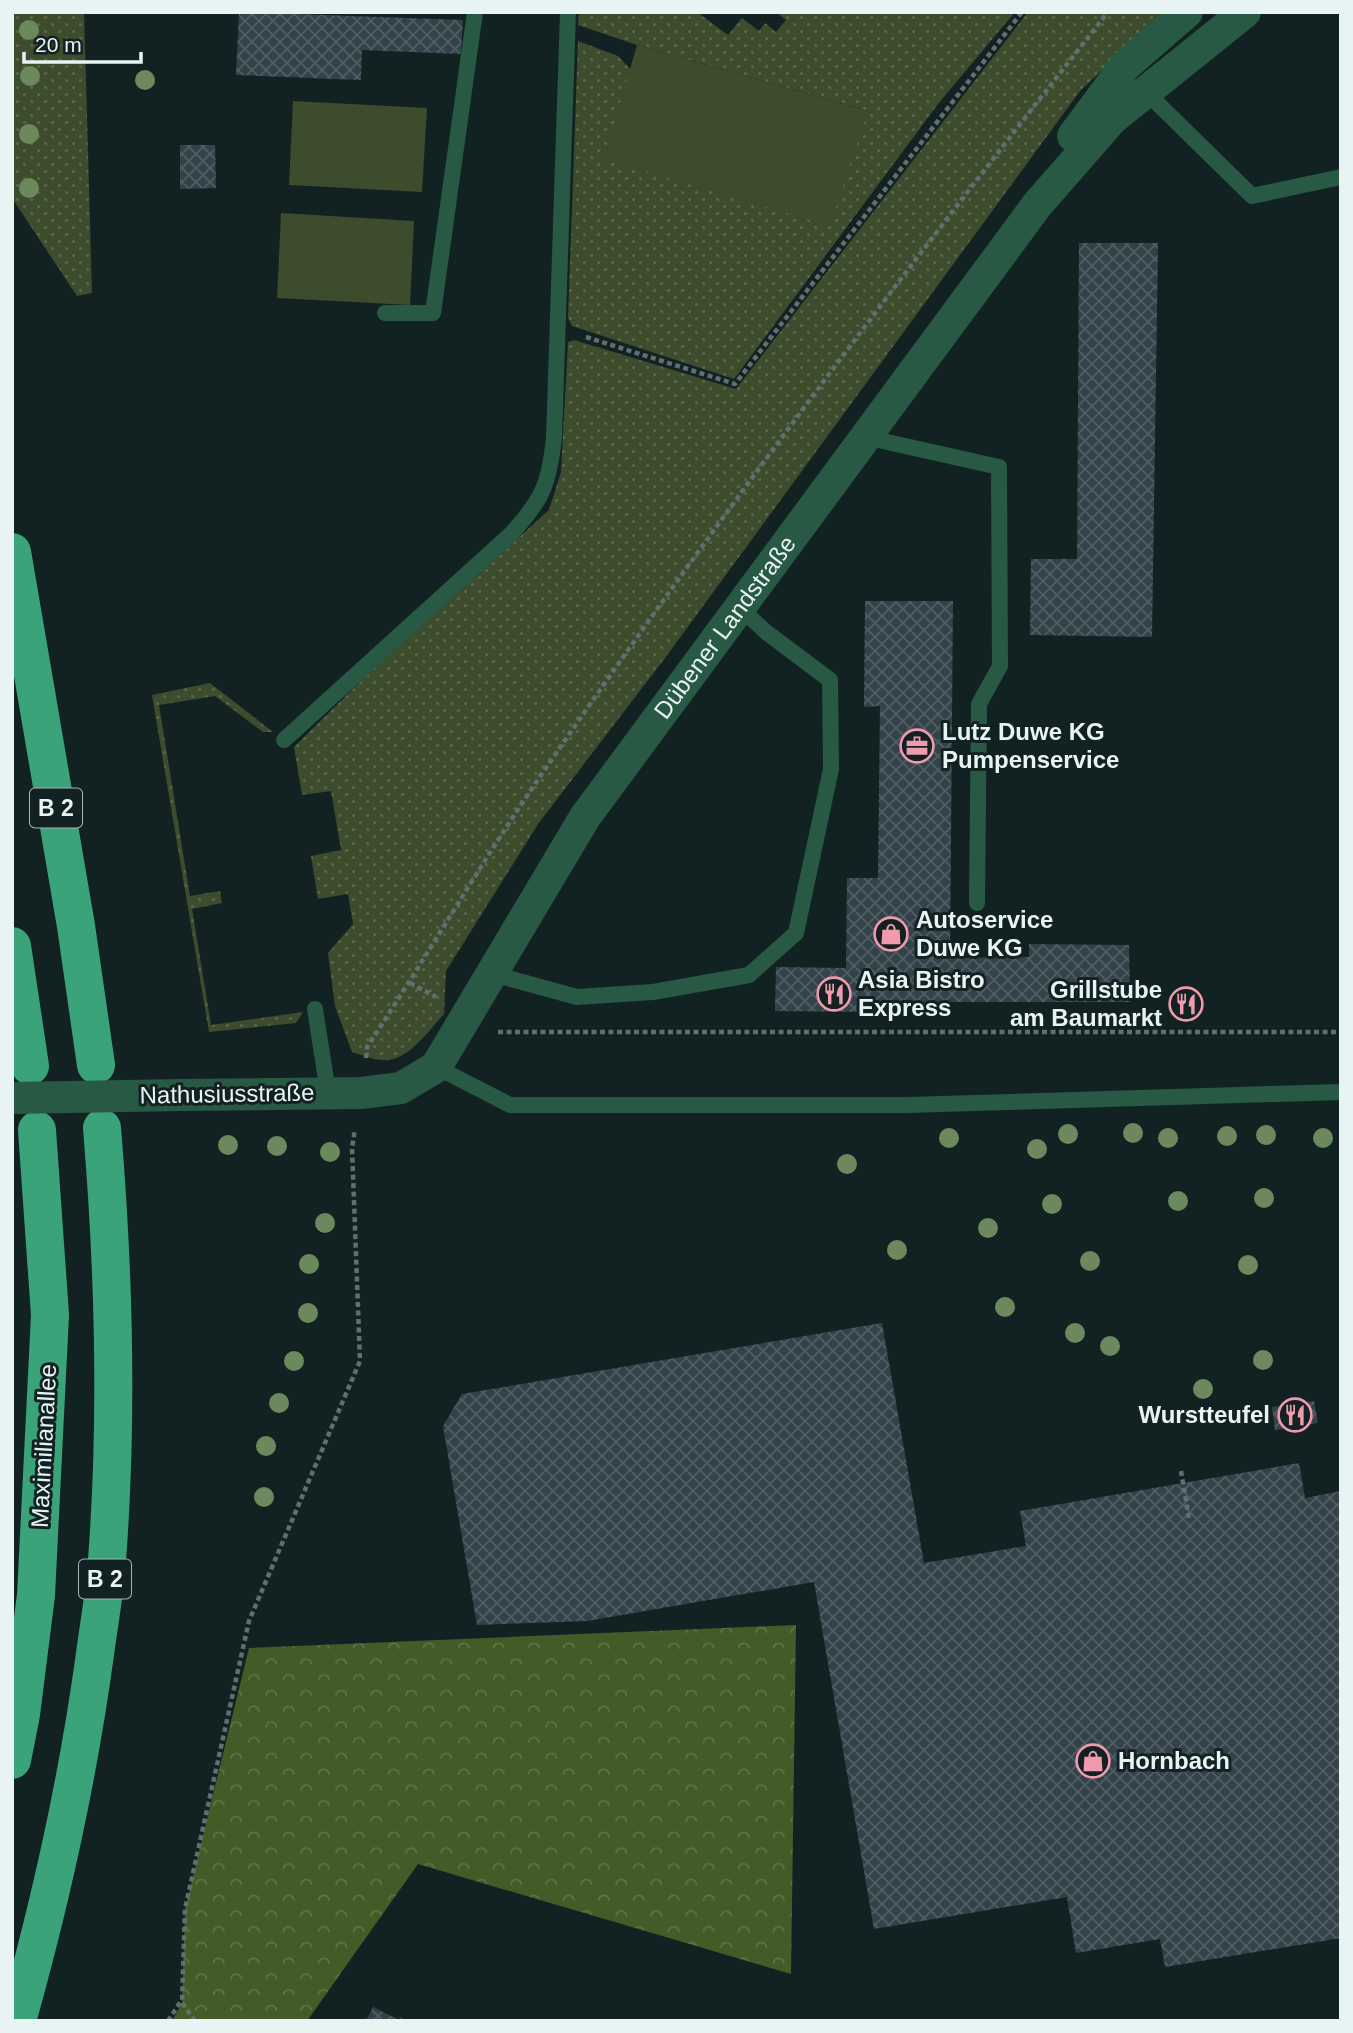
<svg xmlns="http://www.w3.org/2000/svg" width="1353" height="2033" font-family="Arial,sans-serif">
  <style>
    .grass { fill: url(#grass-dots) }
    .forest { fill: url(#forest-crowns) }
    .pitch { fill: #3d4c2c }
    .building { fill: url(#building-cross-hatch) }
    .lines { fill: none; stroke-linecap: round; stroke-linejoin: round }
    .path { stroke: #606f6f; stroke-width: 4.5; stroke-dasharray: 5 3.5; stroke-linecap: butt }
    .lane { stroke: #275944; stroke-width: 16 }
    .street { stroke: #275944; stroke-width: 32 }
    .highway { stroke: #3ba37a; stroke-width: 38 }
    .street-bridge { stroke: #275944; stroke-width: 32 }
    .tree { fill: #6c895d }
    .labels { text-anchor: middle; stroke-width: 6; stroke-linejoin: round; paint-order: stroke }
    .shield { fill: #122223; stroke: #a8b4b5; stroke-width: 2 }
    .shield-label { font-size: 23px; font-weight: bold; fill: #e8f3f3 }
    .street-label { font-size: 24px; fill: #e8f3f3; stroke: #122223 }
    .poi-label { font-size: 24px; font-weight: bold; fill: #e8f3f3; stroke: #122223; text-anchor: start }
  </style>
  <defs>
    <pattern id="grass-dots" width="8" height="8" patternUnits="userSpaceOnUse" patternTransform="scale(1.75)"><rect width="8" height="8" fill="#3d4c2c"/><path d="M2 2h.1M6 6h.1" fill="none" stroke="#59664b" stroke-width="1.8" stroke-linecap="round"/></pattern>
    <pattern id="forest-crowns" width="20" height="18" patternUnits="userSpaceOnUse" patternTransform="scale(1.75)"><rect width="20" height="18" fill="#435b26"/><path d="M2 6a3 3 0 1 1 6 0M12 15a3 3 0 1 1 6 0" fill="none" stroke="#5e7346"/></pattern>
    <pattern id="building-cross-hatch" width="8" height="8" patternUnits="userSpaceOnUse" patternTransform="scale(1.75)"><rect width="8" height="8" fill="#334149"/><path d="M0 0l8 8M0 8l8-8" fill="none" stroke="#515d64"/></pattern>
  </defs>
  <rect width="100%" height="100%" fill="#122223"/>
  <path class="grass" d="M12,12H84L92,293L77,296L12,198Z
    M579,12H697L728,35L742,18L759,31L765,23L776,32L786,20L776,12H1015L938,104L734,379L572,326L568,318L578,41L618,56L631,70L605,159L868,111L637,45L578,25Z
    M1028,12H1164L1080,91L665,658L538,824L446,971L444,1014C430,1029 409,1060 386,1060C375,1061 363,1055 352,1052L335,1006L328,953L353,924L348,894L318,899L311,856L341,850L331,791L302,795L294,747L365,677L549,510L561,472L568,342L574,340L736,389Z
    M210,683L273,732H263L215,696L159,705L190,896L220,891L222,903L192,909L211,1025L303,1012L296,1023L209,1032L152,695Z"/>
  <path class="forest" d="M796,1625L791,1974L418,1864L307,2021H172L182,2003L185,1909L249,1648Z"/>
  <path class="pitch" d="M637,45L868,111L830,226L604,159Z
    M293,101L427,108L422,192L289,185Z
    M281,213L414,221L410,305L277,298Z"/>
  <path class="building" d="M239,12L463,20L461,54L362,50L361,80L236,75Z
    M180,145H215L216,188L180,189Z
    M1079,243H1158L1152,637L1030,635L1031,559H1077Z
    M865,601H953L950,958L1029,957V944L1129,945L1130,1002H950L949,1013L775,1011L776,967L846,968L847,878H878L880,706L864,707Z
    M882,1323L924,1563L1026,1546L1020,1511L1299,1463L1305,1498L1341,1491V1938L1165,1967L1160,1939L1076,1953L1067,1897L874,1929L814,1582L587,1621L477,1625L443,1426L462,1394Z
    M1314,1401L1318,1423L1275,1430L1272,1407Z
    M373,2007L399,2020L400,2017L407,2021H366Z"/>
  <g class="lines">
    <path class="path" d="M586,337L735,384L1022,12
      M410,983L436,997
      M498,1032H1341
      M366,1058L367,1047C426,958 479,866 539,778C719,515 911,262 1108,12
      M1181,1471L1189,1518
      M168,2021L181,2001
      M195,2021L182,2003L185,1909L249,1621L360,1361L352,1148L355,1129"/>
    <path class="lane" d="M1146,92L1252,196L1341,177
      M385,313H433L475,12
      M865,437L999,467L1000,666L979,704L977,903
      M284,740L511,534C542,500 549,485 554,438L568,12
      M493,974L577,997L653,992L749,975L796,933L831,769L830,680L766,632L738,606
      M315,1009L328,1092
      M436,1067L510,1105H907L1341,1092"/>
    <g class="street">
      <path d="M1073,136L1125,66L1187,12"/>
      <path id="s1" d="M181,1095L361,1093L401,1088L436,1067L585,817L1037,205L1112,119L1245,12"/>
    </g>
    <path class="highway" d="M12,552L76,926L96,1065
      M12,946L30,1066
      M12,1760L21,1714L36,1595L50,1315L37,1130
      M17,2021C51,1900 78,1779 95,1654C99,1623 105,1592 107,1560C118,1415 114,1272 102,1128"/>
    <path class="street-bridge" d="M12,1098L181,1095"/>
  </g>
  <g class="tree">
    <circle cx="29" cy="30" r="10"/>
    <circle cx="30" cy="76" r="10"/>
    <circle cx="145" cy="80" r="10"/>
    <circle cx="29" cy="134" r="10"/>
    <circle cx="29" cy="188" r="10"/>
    <circle cx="1133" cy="1133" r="10"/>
    <circle cx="1068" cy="1134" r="10"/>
    <circle cx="1266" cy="1135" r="10"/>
    <circle cx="1227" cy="1136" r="10"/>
    <circle cx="949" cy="1138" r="10"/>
    <circle cx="1168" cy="1138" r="10"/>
    <circle cx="1323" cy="1138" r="10"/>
    <circle cx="228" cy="1145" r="10"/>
    <circle cx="277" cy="1146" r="10"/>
    <circle cx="1037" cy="1149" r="10"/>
    <circle cx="330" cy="1152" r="10"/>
    <circle cx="847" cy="1164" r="10"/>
    <circle cx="1264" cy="1198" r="10"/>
    <circle cx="1178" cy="1201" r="10"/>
    <circle cx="1052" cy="1204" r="10"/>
    <circle cx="325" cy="1223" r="10"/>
    <circle cx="988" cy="1228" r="10"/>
    <circle cx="897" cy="1250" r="10"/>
    <circle cx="1090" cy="1261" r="10"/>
    <circle cx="309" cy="1264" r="10"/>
    <circle cx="1248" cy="1265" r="10"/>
    <circle cx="1005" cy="1307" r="10"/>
    <circle cx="308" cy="1313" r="10"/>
    <circle cx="1075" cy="1333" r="10"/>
    <circle cx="1110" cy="1346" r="10"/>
    <circle cx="1263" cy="1360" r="10"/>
    <circle cx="294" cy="1361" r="10"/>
    <circle cx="1203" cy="1389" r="10"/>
    <circle cx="279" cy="1403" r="10"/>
    <circle cx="266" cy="1446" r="10"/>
    <circle cx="264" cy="1497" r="10"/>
  </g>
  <defs>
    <symbol id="office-ring" viewBox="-11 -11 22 22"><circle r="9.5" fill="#122223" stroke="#f29aad" stroke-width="1.5"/><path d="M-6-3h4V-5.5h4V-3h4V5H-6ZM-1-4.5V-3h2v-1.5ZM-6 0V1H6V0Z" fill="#f29aad"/></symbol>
    <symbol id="shop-ring" viewBox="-11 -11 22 22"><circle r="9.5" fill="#122223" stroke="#f29aad" stroke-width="1.5"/><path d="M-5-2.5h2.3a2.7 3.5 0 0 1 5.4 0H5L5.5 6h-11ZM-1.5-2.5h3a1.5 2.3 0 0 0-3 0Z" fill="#f29aad"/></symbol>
    <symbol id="restaurant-ring" viewBox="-11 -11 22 22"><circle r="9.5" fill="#122223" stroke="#f29aad" stroke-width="1.5"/><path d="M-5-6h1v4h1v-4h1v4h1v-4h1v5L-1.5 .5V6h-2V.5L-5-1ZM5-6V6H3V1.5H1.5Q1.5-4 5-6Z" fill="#f29aad"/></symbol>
  </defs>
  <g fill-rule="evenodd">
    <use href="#office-ring" x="898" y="727" width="38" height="38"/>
    <use href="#shop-ring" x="872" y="915" width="38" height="38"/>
    <use href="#restaurant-ring" x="815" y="975" width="38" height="38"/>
    <use href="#restaurant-ring" x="1167" y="985" width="38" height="38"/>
    <use href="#restaurant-ring" x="1276" y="1396" width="38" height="38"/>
    <use href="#shop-ring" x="1074" y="1742" width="38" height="38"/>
  </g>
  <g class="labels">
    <g class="shield">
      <rect x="30" y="788.5" width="52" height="39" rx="5"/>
      <rect x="79" y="1559.5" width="52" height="39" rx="5"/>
    </g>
    <g class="shield-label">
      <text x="56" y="816">B 2</text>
      <text x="105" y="1587">B 2</text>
    </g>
    <g class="street-label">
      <text dy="8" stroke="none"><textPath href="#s1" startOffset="788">Dübener Landstraße</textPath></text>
      <text transform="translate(227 1094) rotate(-1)" y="8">Nathusiusstraße</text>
      <text transform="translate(44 1446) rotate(-87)" y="8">Maximilianallee</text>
    </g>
    <g class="poi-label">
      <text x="942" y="740">Lutz Duwe KG<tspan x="942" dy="28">Pumpenservice</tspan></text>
      <text x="916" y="928">Autoservice<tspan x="916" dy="28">Duwe KG</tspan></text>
      <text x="858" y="988">Asia Bistro<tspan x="858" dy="28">Express</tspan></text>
      <text x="1162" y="998" text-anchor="end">Grillstube<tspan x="1162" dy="28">am Baumarkt</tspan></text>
      <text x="1270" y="1423" text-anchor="end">Wurstteufel</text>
      <text x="1118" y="1769">Hornbach</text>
    </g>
  </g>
  <rect width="1353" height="2033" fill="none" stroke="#e8f3f3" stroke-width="28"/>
  <path d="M24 52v10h117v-10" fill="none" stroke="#e8f3f3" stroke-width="3.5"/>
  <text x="35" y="52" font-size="21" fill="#e8f3f3" stroke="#122223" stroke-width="5" paint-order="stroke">20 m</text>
</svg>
